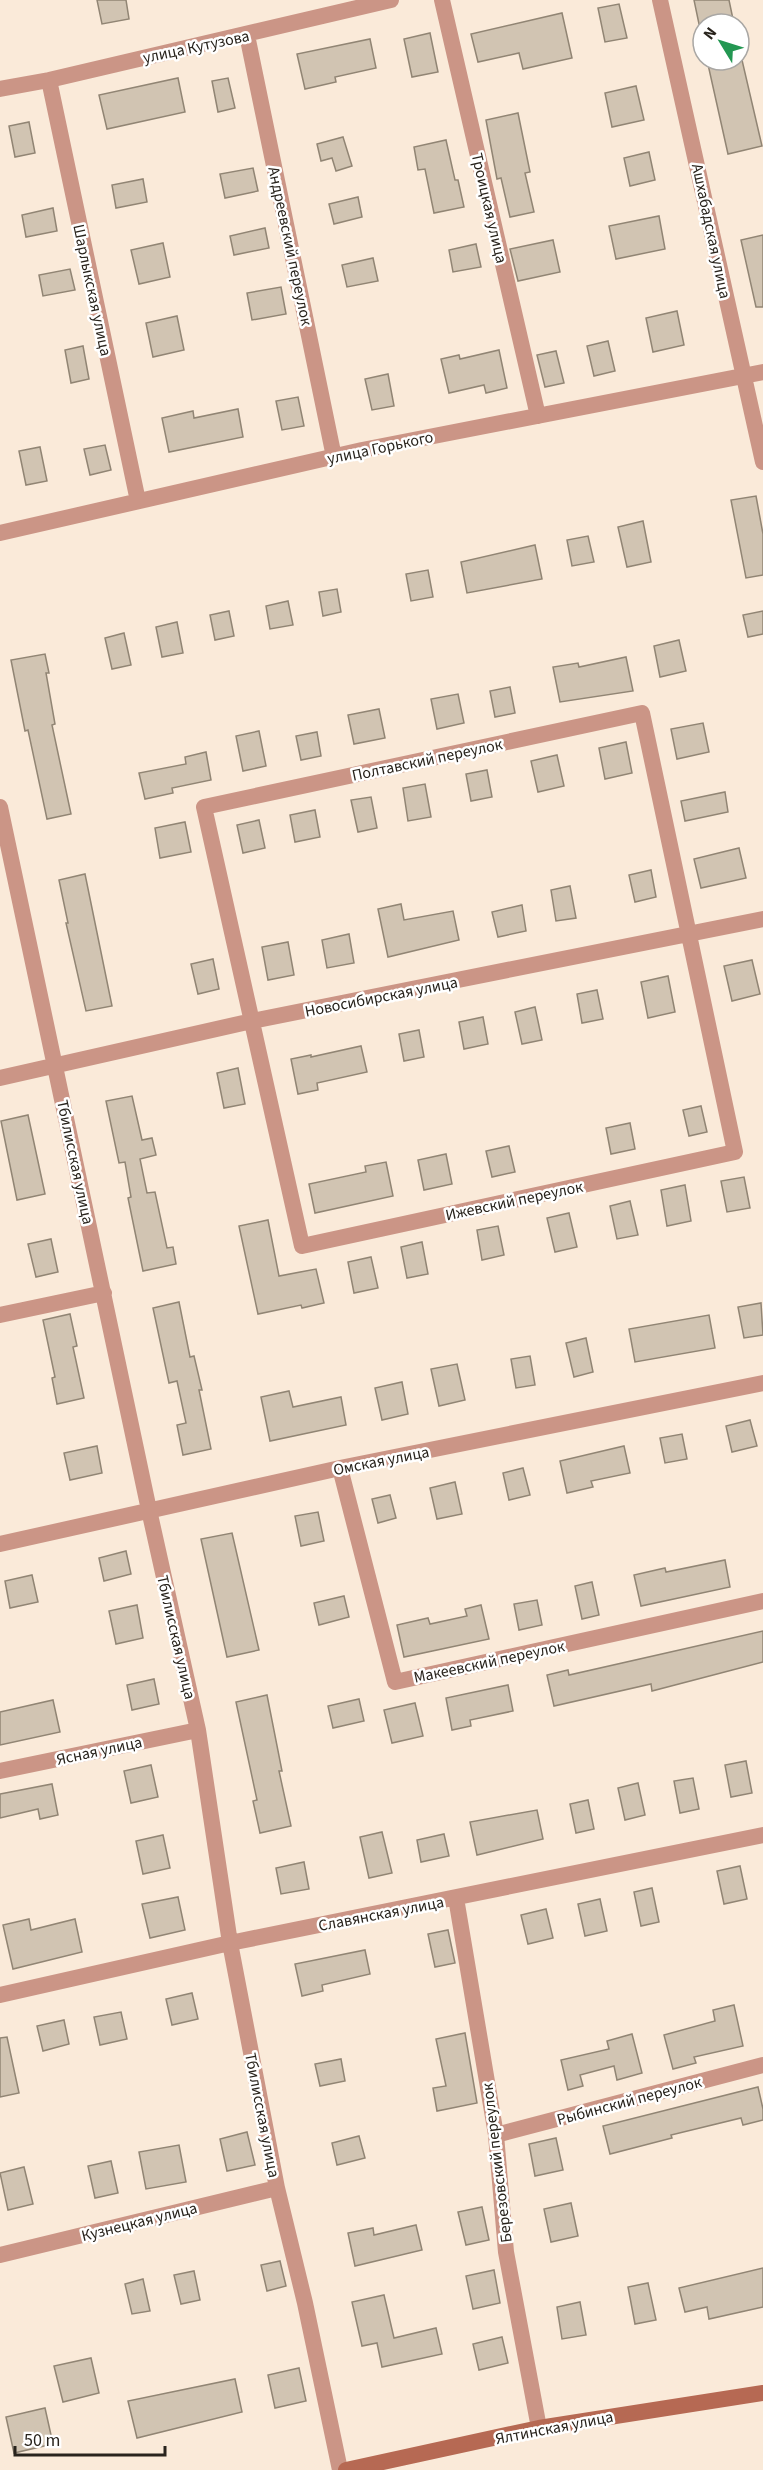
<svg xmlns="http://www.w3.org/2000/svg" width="763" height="2470" font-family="'Source Sans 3',sans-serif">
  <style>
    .building { fill: #d1c4b2; stroke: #918574; stroke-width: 1.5 }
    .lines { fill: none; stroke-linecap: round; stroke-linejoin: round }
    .minor { stroke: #cb9586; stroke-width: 16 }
    .secondary { stroke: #b66953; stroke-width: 16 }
    .labels { text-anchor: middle; stroke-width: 5; stroke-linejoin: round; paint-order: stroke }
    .street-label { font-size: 16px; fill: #28231c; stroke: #fff }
  </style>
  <rect width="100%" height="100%" fill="#faead9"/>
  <path class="building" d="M97,0H126L129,19L102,24Z
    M694,0H729L734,24H699Z
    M619,4L627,38L605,42L598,8Z
    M562,13L572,58L523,69L519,53L478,62L471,34Z
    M430,33L438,72L412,77L404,39Z
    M370,39L376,68L335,77L336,82L305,89L297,54Z
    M707,60H742L762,146L728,154Z
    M178,78L185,112L107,129L99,95Z
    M228,78L235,108L218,112L212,81Z
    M636,86L644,120L612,127L605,93Z
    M518,113L530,172L525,173L534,212L510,217L501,178L497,179L486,120Z
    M29,122L35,153L15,157L9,126Z
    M343,137L352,166L336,171L332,158L321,161L317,144Z
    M446,140L455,180H458L464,207L434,213L425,169L418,170L414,147Z
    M649,152L655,180L630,186L624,158Z
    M253,168L258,191L225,198L220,174Z
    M143,179L147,202L116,208L112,185Z
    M358,197L362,217L334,224L329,204Z
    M53,208L57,231L26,237L22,215Z
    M659,216L665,249L616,259L609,226Z
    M265,228L269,248L234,255L230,236Z
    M763,235V307H756L741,240Z
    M553,240L560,272L518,281L510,249Z
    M163,243L170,277L139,284L131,250Z
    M476,244L481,267L453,272L449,250Z
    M373,258L378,281L347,287L342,265Z
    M70,269L75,290L43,296L39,275Z
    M281,287L286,314L252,320L247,293Z
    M677,311L684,345L653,352L646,318Z
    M177,316L184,350L153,357L146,323Z
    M608,341L615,371L594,376L587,346Z
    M83,346L89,379L71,383L65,350Z
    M499,350L507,388L486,393L484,385L449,393L441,359L459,355L460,359Z
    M556,351L564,383L545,387L537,355Z
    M388,374L394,406L372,410L365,379Z
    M298,397L304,426L282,430L276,401Z
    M238,409L243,437L169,452L162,418L193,411L194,418Z
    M105,445L111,470L90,475L84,449Z
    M40,447L47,481L26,485L19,451Z
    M756,496L763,534V575L746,578L731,500Z
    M643,521L651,562L627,567L618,527Z
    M588,536L594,562L572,566L567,540Z
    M535,545L542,579L467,593L461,562Z
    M428,570L433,597L411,601L406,574Z
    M337,589L341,612L323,616L319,592Z
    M288,601L293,625L270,629L266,606Z
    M229,611L234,636L215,640L210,615Z
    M763,611V634L748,637L743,615Z
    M177,622L183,653L162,657L156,627Z
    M124,633L131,665L112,669L105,638Z
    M679,640L686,671L660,677L654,646Z
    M45,654L49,673H46L55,724L52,725L71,814L47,819L28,730L25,731L11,660Z
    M626,657L633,691L560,702L553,667L578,663L579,667Z
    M510,687L515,713L495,717L490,691Z
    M458,694L464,723L437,729L431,699Z
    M379,709L385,738L354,744L348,715Z
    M703,723L709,752L677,759L671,729Z
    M259,731L266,766L243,771L236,736Z
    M317,732L321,756L301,760L296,736Z
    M626,742L632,773L605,779L599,748Z
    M206,752L211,780L172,788L173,793L145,799L139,773L186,764L185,757Z
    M557,755L564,786L538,792L531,761Z
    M487,770L492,797L471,801L466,774Z
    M425,784L431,817L408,821L403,788Z
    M725,792L728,812L685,821L681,801Z
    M371,797L377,828L358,832L351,800Z
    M315,810L320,837L295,842L290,815Z
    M259,820L265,848L243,853L237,825Z
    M185,822L191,852L160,858L155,828Z
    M739,848L746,878L701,888L694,859Z
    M651,870L656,897L635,902L629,875Z
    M85,874L112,1006L86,1011L66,923H68L59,880Z
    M570,886L576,918L556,921L551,890Z
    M401,904L404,920L453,911L459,940L388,957L378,909Z
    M522,905L526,931L498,937L492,912Z
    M349,934L354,963L327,968L322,940Z
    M288,942L294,975L268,980L262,947Z
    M213,959L219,989L198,994L191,964Z
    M752,960L760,994L732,1001L724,966Z
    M668,976L675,1012L648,1018L641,982Z
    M597,990L603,1019L582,1023L577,994Z
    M535,1007L542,1040L522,1044L515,1012Z
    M483,1017L488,1044L464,1049L459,1022Z
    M419,1030L424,1057L404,1061L399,1034Z
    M361,1046L367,1072L317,1083L318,1090L298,1094L291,1059L311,1055V1057Z
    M238,1068L245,1104L224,1108L217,1073Z
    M132,1096L142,1140L152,1138L156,1155L140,1159L147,1193L155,1192L167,1248L173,1247L176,1264L143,1271L128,1198L131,1197L125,1162L119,1163L106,1101Z
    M701,1106L707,1132L689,1136L683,1110Z
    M28,1115L45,1194L17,1200L1,1121Z
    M630,1123L635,1149L611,1154L606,1128Z
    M509,1146L515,1172L492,1177L486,1151Z
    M446,1154L452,1184L424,1190L418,1160Z
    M386,1162L393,1196L315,1213L309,1184L366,1172L365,1166Z
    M744,1177L750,1208L727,1212L721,1181Z
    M685,1185L691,1221L667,1226L661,1190Z
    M630,1201L638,1235L617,1239L610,1206Z
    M569,1213L577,1247L555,1252L547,1218Z
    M268,1220L279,1276L316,1269L324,1303L302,1308L301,1305L258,1314L239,1226Z
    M498,1226L504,1255L482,1260L477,1230Z
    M51,1239L58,1272L36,1277L28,1244Z
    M422,1242L428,1274L407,1278L401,1247Z
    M371,1257L378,1288L354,1293L348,1262Z
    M179,1302L190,1357L194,1356L202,1390H199L211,1449L183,1455L177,1425L186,1423L177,1381L169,1383L153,1308Z
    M761,1303L763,1335L744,1338L738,1307Z
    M70,1314L77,1346L73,1347L84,1398L57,1404L52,1378L55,1377L43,1320Z
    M709,1315L715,1348L635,1362L629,1329Z
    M586,1338L593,1372L574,1377L566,1343Z
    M530,1356L535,1385L516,1388L511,1359Z
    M457,1364L465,1400L439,1406L431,1369Z
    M402,1382L408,1414L382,1420L375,1388Z
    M289,1391L293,1407L341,1397L346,1425L270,1441L261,1397Z
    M750,1420L757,1446L732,1452L726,1426Z
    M682,1434L687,1459L665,1463L660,1438Z
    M97,1446L102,1473L70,1480L64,1453Z
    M624,1446L630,1473L591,1481L593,1487L567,1493L560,1461Z
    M523,1468L530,1495L509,1500L503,1473Z
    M455,1482L462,1514L437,1519L430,1488Z
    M390,1495L396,1518L378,1523L372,1499Z
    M318,1512L324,1541L301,1546L295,1516Z
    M232,1533L259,1650L227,1657L201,1539Z
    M126,1551L131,1574L104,1581L99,1558Z
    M725,1560L730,1587L641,1606L634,1575L665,1568L666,1572Z
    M32,1575L38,1602L10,1608L5,1581Z
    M592,1582L599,1615L582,1619L575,1586Z
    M344,1596L349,1617L319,1625L314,1603Z
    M537,1600L542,1625L519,1630L514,1604Z
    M137,1605L143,1638L116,1644L109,1611Z
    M481,1605L489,1639L404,1657L397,1625L428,1618L430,1624L467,1616L465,1609Z
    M763,1631V1662L652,1691L651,1684L554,1706L547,1675L568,1670L569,1675Z
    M154,1679L159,1704L132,1710L127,1685Z
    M508,1685L513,1711L470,1720L471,1726L452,1730L446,1698Z
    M267,1695L282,1771H279L291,1826L260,1833L253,1801L257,1800L236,1702Z
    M359,1699L364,1721L333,1728L328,1706Z
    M53,1700L60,1732L0,1745V1712Z
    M415,1703L423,1736L392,1743L384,1710Z
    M746,1761L752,1793L731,1797L725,1765Z
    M151,1765L158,1797L131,1803L124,1771Z
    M693,1778L699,1809L680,1813L674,1781Z
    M638,1783L645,1815L625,1820L618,1788Z
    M52,1784L58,1815L40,1819L38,1809L0,1818V1794Z
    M588,1800L594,1829L576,1833L570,1804Z
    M537,1810L543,1839L477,1855L470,1822Z
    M382,1832L392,1873L369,1878L360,1837Z
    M444,1834L449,1856L421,1862L417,1840Z
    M163,1835L170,1868L143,1874L136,1841Z
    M304,1862L309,1889L281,1894L276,1868Z
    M740,1866L747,1899L724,1904L717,1871Z
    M652,1888L659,1922L641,1926L634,1892Z
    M178,1897L185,1930L150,1938L142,1904Z
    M600,1899L607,1931L585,1936L578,1904Z
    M546,1909L553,1938L528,1944L521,1915Z
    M29,1919L31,1930L75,1919L82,1952L13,1969L3,1925Z
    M448,1930L455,1963L435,1967L428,1934Z
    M365,1950L370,1974L322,1985L323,1991L302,1996L295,1964Z
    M192,1993L198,2019L172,2025L166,1999Z
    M734,2005L743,2046L694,2057L696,2063L673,2069L664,2035L715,2021L713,2010Z
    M121,2012L127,2039L100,2045L94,2017Z
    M64,2020L69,2044L43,2051L37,2026Z
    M465,2033L477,2103L437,2111L433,2088L446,2086L436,2039Z
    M632,2034L642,2073L617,2080L614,2066L580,2075L583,2086L568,2090L561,2060L609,2049L607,2041Z
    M7,2037L19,2093L0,2097V2038Z
    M341,2059L345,2081L320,2086L315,2064Z
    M758,2087L763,2109V2120L743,2125L741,2118L671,2135L672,2138L610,2154L603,2126Z
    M247,2132L255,2165L227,2171L220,2139Z
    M359,2136L365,2158L337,2165L332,2143Z
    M556,2138L563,2170L535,2176L529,2144Z
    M179,2145L186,2182L146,2189L139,2152Z
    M111,2161L118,2193L95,2198L88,2166Z
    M24,2167L33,2204L8,2210L0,2173Z
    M571,2203L578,2236L551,2242L544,2209Z
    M482,2207L489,2240L466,2245L458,2212Z
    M416,2225L422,2250L355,2266L348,2233L373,2228L374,2235Z
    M280,2261L286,2286L267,2291L261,2265Z
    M763,2268V2307L709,2319L707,2307L685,2312L679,2288Z
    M494,2270L500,2303L473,2309L466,2276Z
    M194,2271L200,2300L181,2304L174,2275Z
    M143,2279L150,2311L132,2314L125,2284Z
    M648,2283L656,2320L635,2324L628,2287Z
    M384,2295L394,2338L436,2328L442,2354L382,2367L377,2343L362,2346L352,2302Z
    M580,2302L586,2335L562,2339L557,2307Z
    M502,2337L508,2363L479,2370L473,2344Z
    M91,2358L99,2393L63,2402L54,2366Z
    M299,2368L306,2401L275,2408L268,2375Z
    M235,2379L242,2412L137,2438L128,2401Z
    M45,2408L53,2444L14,2453L6,2417Z"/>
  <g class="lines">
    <path class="minor" d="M442,0L538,416
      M660,0L763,462
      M247,35L334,457
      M49,80L138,501
      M0,89L49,80L391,0
      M0,533L362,450L763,372
      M642,713L735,1152L302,1246L204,807Z
      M0,807L149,1510L198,1730L230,1943L277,2188L305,2303L340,2470
      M0,1078L252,1021L763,919
      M0,1315L104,1293
      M340,1468L395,1682L763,1601
      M0,1544L340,1468L763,1383
      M0,1771L198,1730
      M456,1898L496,2135L506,2252L539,2428
      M0,1995L230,1943L763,1835
      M496,2135L763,2065
      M0,2255L277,2188"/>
    <path class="secondary" d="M346,2470L539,2428L763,2393"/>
  </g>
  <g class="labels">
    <g class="street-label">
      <text transform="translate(196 46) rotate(-12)" y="6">улица Кутузова</text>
      <text transform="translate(490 208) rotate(77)" y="6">Троицкая улица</text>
      <text transform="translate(712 231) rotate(78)" y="6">Ашхабадская улица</text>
      <text transform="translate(291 246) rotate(78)" y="6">Андреевский переулок</text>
      <text transform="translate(93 290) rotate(78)" y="6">Шарлыкская улица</text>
      <text transform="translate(380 447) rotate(-12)" y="6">улица Горького</text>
      <text transform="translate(427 759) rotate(-12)" y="6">Полтавский переулок</text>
      <text transform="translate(381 996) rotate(-11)" y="6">Новосибирская улица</text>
      <text transform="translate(76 1162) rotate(78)" y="6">Тбилисская улица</text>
      <text transform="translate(514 1200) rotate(-12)" y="6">Ижевский переулок</text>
      <text transform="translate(381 1460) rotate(-11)" y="6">Омская улица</text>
      <text transform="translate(177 1637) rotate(77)" y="6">Тбилисская улица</text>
      <text transform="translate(489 1661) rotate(-12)" y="6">Макеевский переулок</text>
      <text transform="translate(99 1750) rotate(-12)" y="6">Ясная улица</text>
      <text transform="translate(381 1913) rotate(-11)" y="6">Славянская улица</text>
      <text transform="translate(629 2100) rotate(-15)" y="6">Рыбинский переулок</text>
      <text transform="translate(263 2115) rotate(79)" y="6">Тбилисская улица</text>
      <text transform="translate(496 2163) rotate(-97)" y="6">Березовский переулок</text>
      <text transform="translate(139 2221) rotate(-14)" y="6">Кузнецкая улица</text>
      <text transform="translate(554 2427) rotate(-11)" y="6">Ялтинская улица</text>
    </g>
  </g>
  <g transform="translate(721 42) rotate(308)"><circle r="28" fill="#ffffff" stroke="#a9a7a4" stroke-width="1.5"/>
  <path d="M0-4.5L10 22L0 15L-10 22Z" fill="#239752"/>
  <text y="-9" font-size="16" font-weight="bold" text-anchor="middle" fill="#28231c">N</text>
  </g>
  <path d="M15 2446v9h150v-9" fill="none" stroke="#28231c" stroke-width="3"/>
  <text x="24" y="2446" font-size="18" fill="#28231c" stroke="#ffffff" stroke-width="4.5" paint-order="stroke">50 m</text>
</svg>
